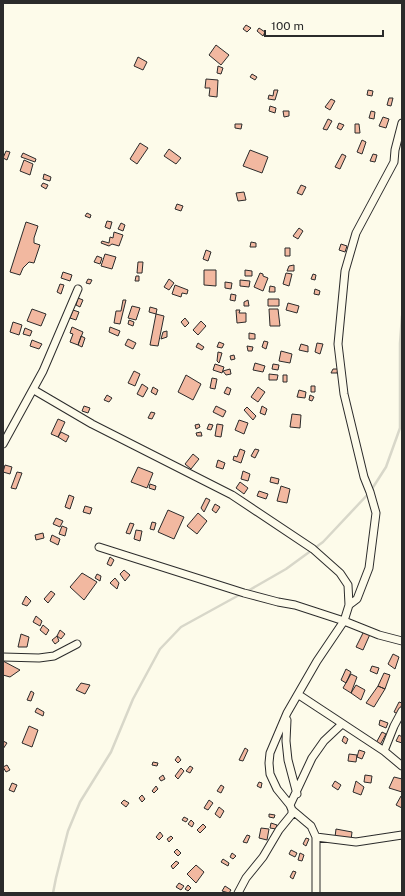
<svg xmlns="http://www.w3.org/2000/svg" width="405" height="896" font-family="'Public Sans',sans-serif">
  <style>
    .lines { fill: none; stroke-linecap: round; stroke-linejoin: round }
    .stream { stroke: #d8d7c9; stroke-width: 2.5 }
    .building { fill: #f2b8a0; stroke: #2b2b2b }
    .street-casing { stroke: #2b2b2b; stroke-width: 9 }
    .street { stroke: #fdfbea; stroke-width: 7 }
  </style>
  <rect width="100%" height="100%" fill="#fdfbea"/>
  <g class="lines">
    <path class="stream" d="M246,592L286,569L323,542L370,492L386,467L400,428V343L402,316
      M53,893L56,878L68,831L80,802L111,752L133,699L160,649L181,627L241,594"/>
  </g>
  <path class="building" d="M246,25L251,28L247,32L243,29Z
    M259,28L265,32L263,36L257,31Z
    M216,45L229,55L221,65L209,55Z
    M138,57L147,62L143,70L134,66Z
    M218,66L223,68L221,74L217,73Z
    M252,74L257,77L255,80L250,77Z
    M206,79L218,80L217,97L209,96L210,88H205Z
    M274,90H278L275,100L268,99L269,95L273,96Z
    M368,90L373,91L372,96L367,95Z
    M389,98H393L391,106L387,105Z
    M331,99L335,101L330,110L325,107Z
    M270,106L276,108L275,113L269,111Z
    M283,111H289V116L284,117Z
    M371,111L375,112L374,119L369,118Z
    M383,117L389,119L386,128L379,126Z
    M328,119L332,121L327,130L323,129Z
    M339,123L344,125L341,130L337,128Z
    M235,124H242L241,129L235,128Z
    M355,124H359L360,133H355Z
    M362,140L366,142L362,154L357,152Z
    M140,143L148,148L137,164L130,159Z
    M169,149L181,158L176,164L164,156Z
    M250,150L268,157L262,173L243,166Z
    M6,151L10,152L7,160L3,158Z
    M23,153L36,159L35,162L21,157Z
    M342,154L346,156L340,169L335,167Z
    M373,154L377,155L375,162L370,161Z
    M24,160L33,164L30,175L20,171Z
    M44,174L51,177L50,181L43,179Z
    M43,183L48,185L46,189L41,186Z
    M301,185L306,187L302,195L297,193Z
    M244,192L246,200L238,201L236,193Z
    M177,204L183,206L181,211L175,209Z
    M87,213L91,215L90,218L85,216Z
    M107,221L112,222L110,229L105,227Z
    M26,222L38,226L34,238V243L40,245L34,263L29,262L23,268L20,275L10,272Z
    M121,223L125,225L123,231L118,229Z
    M299,228L303,231L298,239L293,236Z
    M114,232L123,235L119,246L112,244L109,246L101,243L102,241L109,243L110,237L113,238Z
    M251,242L256,243V247H250Z
    M341,244L347,246L345,252L339,250Z
    M285,248H290V256H285Z
    M206,250L211,252L208,261L203,259Z
    M105,254L116,257L112,269L101,266Z
    M97,256L102,258L100,264L94,262Z
    M138,262H143L142,273H137Z
    M294,265V271H287L289,266Z
    M204,270H216V286L204,285Z
    M245,270L252,271V276H245Z
    M63,272L72,275L70,281L61,278Z
    M260,273L263,274V276L268,278L263,291L254,287Z
    M286,273L292,274L289,286L283,284Z
    M313,274L316,275L315,280L311,279Z
    M136,276H139V281H135Z
    M88,279L92,280L90,284L86,283Z
    M169,279L174,283L169,290L164,287Z
    M240,280L250,281L249,287L240,286Z
    M225,282L232,283L231,289L225,288Z
    M60,284L64,285L61,294L57,292Z
    M175,285L188,290L187,294L182,293L181,297L172,294Z
    M270,286L275,287V292H269Z
    M315,289L320,291L319,295L314,294Z
    M231,294L236,295L235,301L230,300Z
    M78,298L83,300L80,307L76,305Z
    M268,299H279V306H268Z
    M123,300H126L120,324L114,323L116,311H121Z
    M248,300L249,306H244V302Z
    M288,303L299,306L297,313L286,310Z
    M132,306L140,308L136,320L128,318Z
    M150,307L157,309L156,314L149,312Z
    M32,309L46,314L41,326L27,321Z
    M269,309H278L280,326H270Z
    M73,310L79,312L76,320L70,318Z
    M236,310H240L239,313H246V322L237,323Z
    M156,314L164,316L158,346L150,345Z
    M185,318L189,323L185,327L181,322Z
    M129,320L134,322L133,326L128,324Z
    M201,321L206,326L198,335L193,330Z
    M13,322L22,325L19,335L10,332Z
    M72,327L83,332L78,345L70,342L73,334L70,333Z
    M110,327L120,331L118,336L109,332Z
    M25,328L32,331L30,336L23,334Z
    M167,331V337L161,339L163,332Z
    M249,333L255,334V339H249Z
    M81,336L85,338L82,347L78,345Z
    M128,339L136,343L133,349L125,345Z
    M32,340L42,344L39,349L30,346Z
    M264,341L268,342L266,349L262,347Z
    M219,342L224,344L222,348L217,347Z
    M198,343L204,347L202,350L196,347Z
    M317,343L323,344L320,354L315,352Z
    M301,344L308,346V352L299,350Z
    M247,346L253,347L252,351H248Z
    M281,351L292,354L290,363L279,361Z
    M218,352L222,353L219,363L217,361Z
    M234,355L235,359L231,360L230,356Z
    M255,363L265,366L263,372L253,370Z
    M215,364L224,367L222,373L213,370Z
    M273,364L279,365L278,370L272,369Z
    M230,369L231,374L226,375L223,371Z
    M333,369H338L337,373H331Z
    M134,371L140,374L135,386L128,383Z
    M269,374L278,375L277,380H269Z
    M186,375L201,384L193,400L178,392Z
    M283,375H287V382H283Z
    M212,378L217,379L215,389L210,388Z
    M142,384L148,388L143,397L137,394Z
    M311,386H315V392H311Z
    M153,387L158,390L156,395L151,392Z
    M227,387L231,389L229,395L224,393Z
    M258,387L265,392L258,402L251,397Z
    M299,390L306,392L305,398L297,397Z
    M107,395L112,398L109,402L104,400Z
    M310,395L314,397L312,401L309,400Z
    M84,406L90,408L88,413L82,411Z
    M216,406L226,411L223,417L213,412Z
    M262,406L267,409L265,415L260,413Z
    M247,407L256,416L253,420L244,410Z
    M151,412L155,413L152,419L148,418Z
    M292,414L301,415L300,428L290,427Z
    M58,419L65,422L58,437L51,434Z
    M239,420L248,423L244,434L235,430Z
    M199,424L200,427L196,429L195,425Z
    M209,424L213,425L211,430L207,429Z
    M217,424L223,425L221,437L215,436Z
    M61,432L69,436L66,442L58,437Z
    M201,432L202,436H197L196,433Z
    M240,449L245,451L241,463L233,460L234,456L237,457Z
    M255,449L259,450L255,458L251,456Z
    M193,454L199,459L191,469L185,464Z
    M218,460L225,463L223,469L216,467Z
    M5,465L12,467L10,474L3,472Z
    M138,467L153,473L147,488L131,482Z
    M243,471L250,474L248,481L241,479Z
    M17,472L22,473L16,489L11,488Z
    M271,477L279,479L278,484L270,482Z
    M240,482L248,488L244,494L236,488Z
    M150,484L156,486L155,490L149,488Z
    M281,486L290,489L287,503L277,501Z
    M259,491L268,494L266,499L257,496Z
    M69,495L74,497L70,509L65,507Z
    M206,498L210,500L204,512L201,508Z
    M215,504L220,507L216,513L212,510Z
    M85,506L92,508L90,514L83,512Z
    M168,510L184,517L174,539L158,532Z
    M198,513L207,521L197,534L187,526Z
    M56,518L63,521L60,527L53,524Z
    M152,522L156,523L154,530L150,529Z
    M130,523L134,524L130,534L126,533Z
    M62,526L67,528L65,536L59,534Z
    M136,530L142,531L140,541L134,539Z
    M43,533L44,538L36,540L35,535Z
    M52,535L60,539L58,545L50,541Z
    M110,557L114,560L111,566L107,564Z
    M124,570L130,575L125,581L120,574Z
    M82,573L97,582L84,600L70,587Z
    M97,574L101,576L100,581L95,578Z
    M115,578L119,583L117,589L110,583Z
    M51,591L55,594L48,603L44,599Z
    M26,596L31,601L27,606L22,604Z
    M36,616L42,621L40,626L33,622Z
    M43,625L49,630L46,635L40,630Z
    M365,629L371,632L363,650L356,647Z
    M60,630L65,634L61,639L57,636Z
    M21,634L29,637L27,647H18Z
    M57,636L59,641L55,644L52,640Z
    M393,654L399,657L395,669L388,664Z
    M3,661L20,670L10,677L3,675Z
    M372,666L379,668L377,674L370,671Z
    M346,669L351,672L346,683L341,680Z
    M384,673L390,675L385,689L378,686Z
    M351,674L357,677L351,693L343,688Z
    M81,683L90,685L85,694L76,690Z
    M356,685L365,690L361,700L351,693Z
    M378,686L385,689L374,707L366,703Z
    M31,691L34,693L31,701L27,700Z
    M399,702L402,703V704L398,714L394,712Z
    M37,708L44,712L43,716L35,712Z
    M380,720L388,723L386,728L379,725Z
    M29,726L38,730L32,747L22,743Z
    M382,732L386,734L380,745L376,743Z
    M399,735L402,737V743L396,741Z
    M344,736L348,739L346,744L342,741Z
    M3,741L7,743L3,749Z
    M245,748L248,750L243,761L239,760Z
    M359,750L365,752L362,759L357,757Z
    M349,754L357,755L356,762L348,761Z
    M178,756L181,760L178,763L175,760Z
    M153,762L158,763L157,766L152,765Z
    M7,765L10,770L6,772L3,767Z
    M190,766L193,768L190,773L186,771Z
    M181,768L184,771L178,779L175,776Z
    M163,775L165,779L161,781L159,778Z
    M365,775L372,776L371,783L364,782Z
    M394,777L402,779V792L389,788Z
    M335,781L341,785L338,790L332,786Z
    M356,781L364,787L361,795L353,792Z
    M259,782L262,783L261,788L257,786Z
    M12,783L17,785L14,792L9,790Z
    M221,785L224,787L221,793L217,791Z
    M156,786L158,789L154,793L152,791Z
    M142,795L145,799L142,802L139,798Z
    M401,796H402V808L396,805Z
    M124,800L129,803L126,807L121,803Z
    M209,800L213,803L208,810L204,808Z
    M219,807L224,811L220,818L215,814Z
    M269,814L275,815L274,818L269,817Z
    M184,817L188,819L186,822L182,820Z
    M191,820L194,823L192,827L188,824Z
    M271,823L277,825L276,829L270,828Z
    M203,824L206,827L200,833L197,830Z
    M261,828L269,829L267,840L259,838Z
    M336,829L352,832L351,840L335,837Z
    M160,832L163,836L159,840L156,837Z
    M247,835L250,836L247,843L243,842Z
    M171,836L173,838L169,842L167,839Z
    M306,838L309,839L306,846L303,844Z
    M177,849L181,853L178,856L174,852Z
    M291,850L297,853L295,857L289,854Z
    M232,853L236,856L233,859L230,857Z
    M300,853L304,855L302,861L298,860Z
    M223,859L229,863L228,866L221,862Z
    M176,861L179,863L173,869L171,866Z
    M196,865L204,872L196,883L187,874Z
    M293,871L296,872L293,879L290,877Z
    M179,883L184,886L181,890L176,887Z
    M188,885L191,888L188,891L185,889Z
    M225,886L231,890L229,893L222,891Z"/>
  <g class="lines">
    <defs>
      <path id="street" d="M34,390L92,424L232,495L313,549L340,573L348,585L349,605L344,621L317,661L287,713L270,753L269,763L270,774L277,789L290,805L292,810V814L279,830L263,857L246,878L238,893
        M3,444L43,371L78,289
        M99,547L244,593L278,602L295,605L344,621L379,635L402,641
        M349,605L357,599L369,568L376,513L370,492L364,477L344,394L338,344L345,271L356,233L394,162L395,150L402,123
        M3,657L39,658L54,656L77,644
        M299,695L384,751L402,766
        M287,720L286,741L288,760L297,794
        M384,751L394,726L402,711
        M290,805L312,758L324,741L342,724
        M292,810L311,826L316,837V893
        M316,837L356,842L402,835"/>
    </defs>
    <use href="#street" class="street-casing"/>
    <use href="#street" class="street"/>
  </g>
  <rect width="405" height="896" fill="none" stroke="#2b2b2b" stroke-width="8"/>
  <path d="M265 30v6h118v-6" fill="none" stroke="#2b2b2b" stroke-width="2"/>
  <text x="271" y="30" font-size="12" fill="#2b2b2b" stroke="#fdfbea" stroke-width="3" paint-order="stroke">100 m</text>
</svg>
